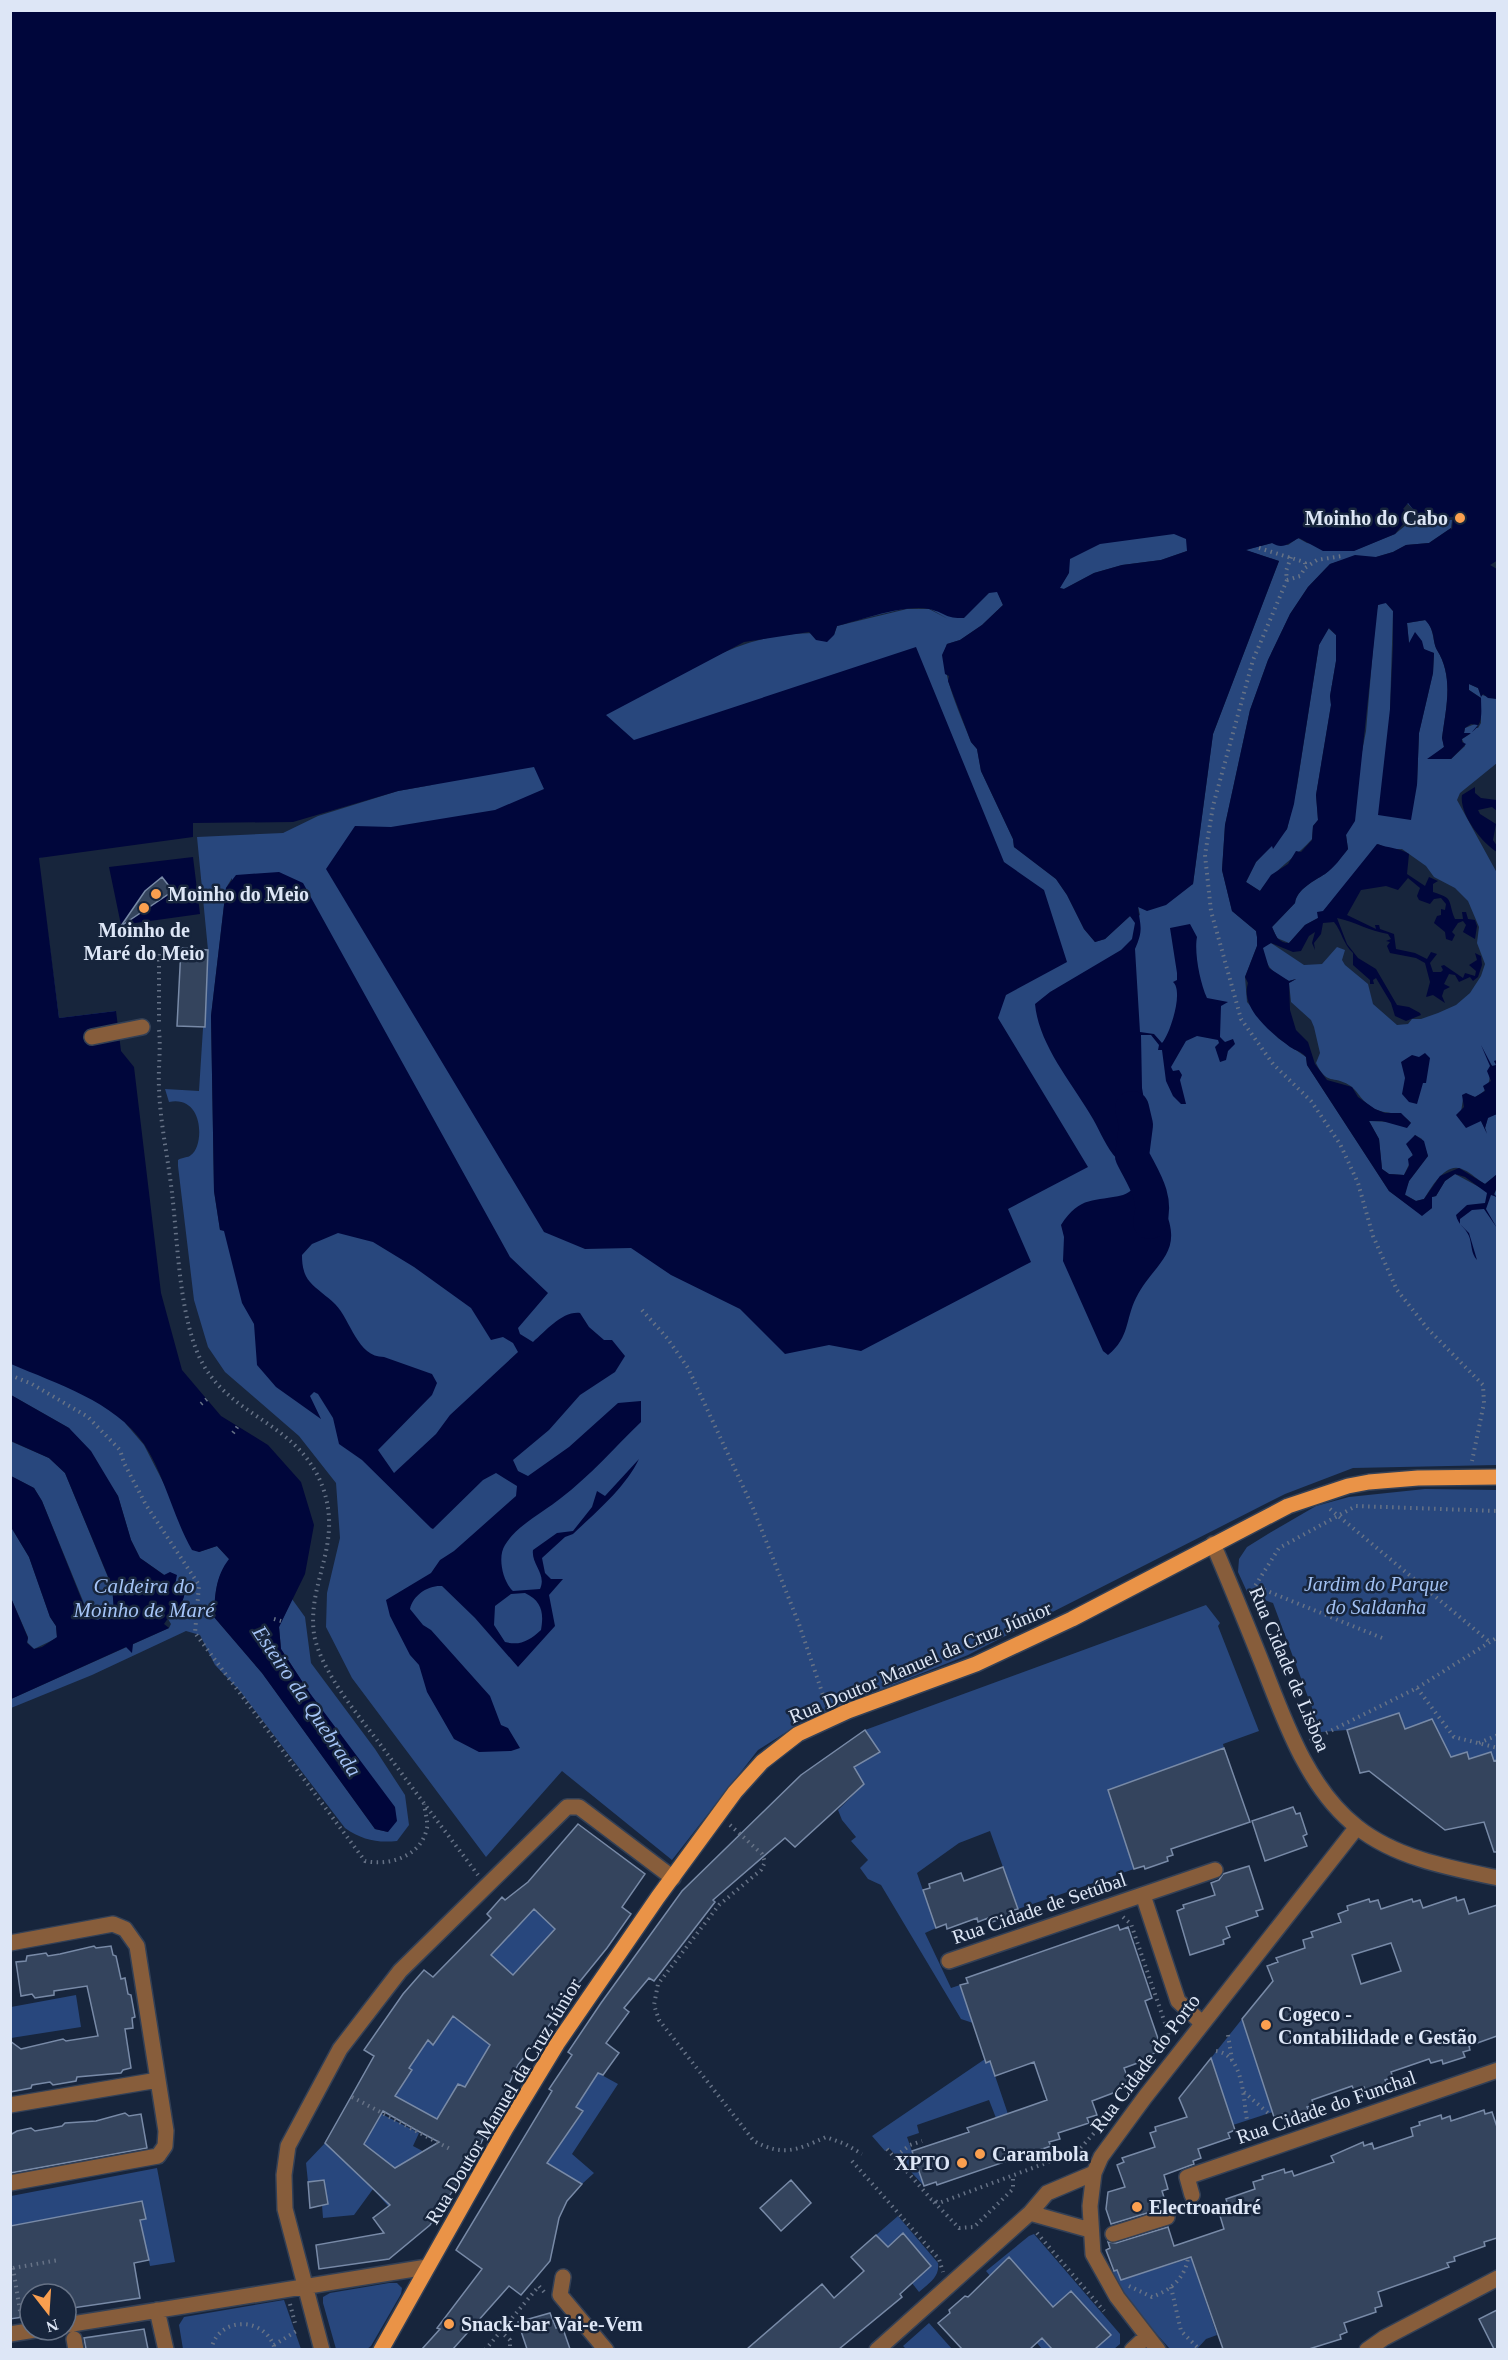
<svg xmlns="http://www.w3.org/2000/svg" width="1508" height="2360" font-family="Georgia,serif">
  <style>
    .green { fill: #28477d; fill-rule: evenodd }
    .water { fill: #00063b; fill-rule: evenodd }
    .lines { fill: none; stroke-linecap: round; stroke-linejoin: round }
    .river { stroke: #00063b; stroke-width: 34 }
    .building { fill: #34445d; stroke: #788aa7; stroke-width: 1.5; fill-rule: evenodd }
    .minor-casing { stroke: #334056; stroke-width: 18 }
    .major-casing { stroke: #334056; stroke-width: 18 }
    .path { stroke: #667286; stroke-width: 4; stroke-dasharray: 1.5 4.5; stroke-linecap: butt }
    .minor { stroke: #875d3b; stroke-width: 15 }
    .major { stroke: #ea9347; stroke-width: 15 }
    .poi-dot { fill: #fa9f4f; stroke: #17253c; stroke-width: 2 }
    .labels { text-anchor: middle; stroke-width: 5; stroke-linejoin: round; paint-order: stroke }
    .poi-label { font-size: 20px; font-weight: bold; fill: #dde6f6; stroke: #17253c; text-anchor: start }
    .park-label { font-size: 20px; font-style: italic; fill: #a1c0f2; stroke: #17253c }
    .street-label { font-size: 20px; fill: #dde6f6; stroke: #17253c }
    .water-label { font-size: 21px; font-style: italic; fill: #a5c4f7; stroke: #17253c }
  </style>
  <rect width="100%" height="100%" fill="#17253c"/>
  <path class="green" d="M1498,22L1464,503H1460L1457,517L1418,514L1405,501L1187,551L1161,560L1122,565L1094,573L1064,589L1059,588L1068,574L998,593L1003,605L982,625L960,640L947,644C937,668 962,717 971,742L977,749L981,771L1013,839L1014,847L1056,879L1067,895L1084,929L1095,942L1105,939L1130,916L1133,919L1140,915L1138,906L1141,908L1193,884L1213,734L1279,561L1245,550L1272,543L1288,545L1298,538L1307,543L1353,551L1395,534L1411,521L1452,520L1451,528L1429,543L1406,545L1393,552L1376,557H1354L1330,564L1308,587L1290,614L1268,660L1250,710L1225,825L1222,870L1232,911L1256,931L1257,937V946L1245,977L1247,1002L1278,1038L1306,1057L1307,1065L1389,1191L1422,1215L1432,1208V1197L1436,1196L1445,1181L1455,1174L1494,1195L1497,1187V1465L1353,1468L1285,1494L968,1655L807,1719L758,1750L672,1860L562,1771L486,1857L352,1678L326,1627L327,1593L340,1538L336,1483L299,1436L225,1372L208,1347L194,1300L178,1166V1160C182,1157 188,1158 191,1155C204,1147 205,1095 169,1102L165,1089L199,1091L208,950L197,837L283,833L318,816L398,791L437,784L192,822L38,858L59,1018L116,1011L103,1022L10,1017V528ZM907,608H929L948,619L929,609H907L837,626L834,635C764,626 714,655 655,688L743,641L810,631ZM232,878L220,1230L214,1191L211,1016L226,888Z
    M1382,603H1386L1393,611L1390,709L1417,785L1419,733L1433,673L1434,653L1426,651L1413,637L1409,644L1407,623L1426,620C1435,631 1432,641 1437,650C1454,677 1446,708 1442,738L1444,747L1429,759H1451L1465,746L1462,739L1470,734L1464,733L1465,728L1475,724L1478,725L1476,728H1478L1481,723V698L1469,690V684L1478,688L1482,695L1497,699V763L1460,793L1457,800L1497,873L1498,1060L1495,1061L1497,1063L1494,1067L1490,1064C1490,1079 1491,1090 1475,1097L1469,1095L1463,1099L1461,1112L1481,1121L1487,1133L1485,1128L1488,1117L1497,1114L1496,1175L1485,1184C1477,1180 1472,1173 1464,1170C1446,1160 1432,1187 1424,1199L1416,1201L1404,1194L1409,1181L1428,1156L1422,1139L1415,1135L1410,1148L1413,1156L1404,1175L1389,1174L1382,1169L1379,1139L1369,1121L1411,1123C1401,1110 1390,1115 1377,1110C1360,1102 1360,1092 1349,1085C1333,1075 1327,1086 1316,1063L1320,1053L1314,1027L1311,1020L1291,1002L1289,983L1296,979L1289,981C1274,975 1262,963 1263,946L1271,943L1304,965L1322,964L1337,947L1345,950L1342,960L1345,965L1368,984L1373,1004L1397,1025L1408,1024L1412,1019H1421L1438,1013L1456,1005L1470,993L1481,976L1485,964L1477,943L1479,927L1468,901L1455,888L1434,877L1426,866L1402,849H1389L1378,844L1318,918L1305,925L1289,943L1277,938L1272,927L1295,903C1297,889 1314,881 1325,874C1333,868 1341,857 1348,849L1346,835L1366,731L1376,614L1378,605Z
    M1328,628L1336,635V661L1330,696L1331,705L1316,795L1318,820L1313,826L1312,839C1295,858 1275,869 1260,891L1246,882L1256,862L1287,829L1297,786L1319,645Z
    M10,1231L126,1424L144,1445L199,1552L217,1546L230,1560C215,1577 215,1596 214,1617L262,1673L375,1829L388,1832L309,1692L281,1649L279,1627L292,1599L305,1617L311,1663L375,1749L405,1795L409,1825L397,1841C377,1843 362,1840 345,1828L240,1691L215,1665L200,1635L186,1631L92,1675L11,1708V1699L169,1628L171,1624L168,1619C173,1608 189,1601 183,1588L140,1558L131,1540L118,1496L69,1428L11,1395Z
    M10,1441L49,1458L65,1473L112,1587L114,1610L98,1620L90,1618L42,1501L34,1488L11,1476Z
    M1425,1489L1497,1490V1760L1494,1761L1491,1752L1469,1759L1466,1752L1451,1757L1432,1720L1405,1729L1399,1713L1347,1730L1321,1732L1273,1603L1248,1594L1238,1572L1239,1559L1247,1547L1273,1531L1316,1506L1349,1497Z
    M11,1527L29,1557L50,1617L56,1626L57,1638L34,1649L27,1642L28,1637L11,1598Z
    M1206,1605L1220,1623L1218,1626L1259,1731L1223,1744L1224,1748L1108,1790L1134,1869L1018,1909L990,1831L959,1843L917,1873L936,1928L925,1933L951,1988L960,1985L973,2023L961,2019L881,1885L868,1879L860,1868L868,1860L851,1841L856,1837L842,1820L838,1810L864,1784L854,1767L879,1752L865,1730Z
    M531,1907L545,1919L557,1907L555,1944L547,1938L531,1955L518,1979L483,1948Z
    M76,1995L81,2027L11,2038V2007Z
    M400,1998L437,2003L491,2046L466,2088L458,2084L448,2100L459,2131L395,2096L412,2071L407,2067L428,2040L433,2044L444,2030Z
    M1242,2019L1273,2112L1233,2125L1211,2058Z
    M985,2059L986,2063L990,2061L1009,2117L996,2118L989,2100L917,2125L919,2133L907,2137L924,2186L889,2148L885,2151L872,2136Z
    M598,2073L618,2084L572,2154L594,2173L582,2184L548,2163L543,2172L540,2158L560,2144L583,2112L576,2107Z
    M370,2108L419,2133L413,2146L434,2157L396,2215L373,2189L354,2215L323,2218L322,2205L328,2204L324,2180L308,2182L306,2163L325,2143L373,2189L394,2168L364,2143L371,2132L343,2114Z
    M157,2168L175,2262L150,2266L140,2220L146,2219L142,2201L11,2226V2196Z
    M898,2216L938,2263C940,2277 929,2283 919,2292L912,2283L931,2265L903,2233L888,2247L876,2235Z
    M1034,2234L1120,2334V2344L1114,2349H1095L1111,2335L1093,2316L1045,2342L1052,2349H1042L1037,2343L1044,2336L1053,2307L1009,2257L991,2277L986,2271L1029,2236Z
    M1191,2258L1217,2335L1206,2339L1197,2349H1170L1127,2301L1110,2271L1117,2270L1121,2280Z
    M389,2283H397L402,2288L401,2294L371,2346L367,2349H336L323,2303V2297L330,2293Z
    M284,2300L301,2349H183L179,2325L184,2317Z
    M929,2323L952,2349H906L903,2346Z"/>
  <path class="water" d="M11,11H1497L1498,560L1490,565L1497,569V699L1488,698L1483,694L1481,697L1478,688L1469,684V690L1481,698C1481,711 1484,724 1472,732L1478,725L1471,724L1465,728L1464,733H1471L1462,739V742L1466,744L1451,759H1427L1444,747L1442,738C1446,708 1454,677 1437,650C1432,641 1436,631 1425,620L1407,623L1409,643L1415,632L1422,641L1424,649L1434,653L1433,673L1419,733L1417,785L1411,820L1378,815L1390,709L1393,645V611L1386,603L1378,605L1355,821L1346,835L1348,849C1341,858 1334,868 1325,874C1314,881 1297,889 1295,903L1272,927C1276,936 1278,943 1289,943L1305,925L1318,918L1317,912L1323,911L1377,844C1388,848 1400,848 1409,854L1407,874L1425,886L1429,877L1438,881L1433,884V892C1455,899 1447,900 1455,919H1463L1462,912H1466L1468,919L1475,920L1477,926L1475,939L1463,932L1466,925L1463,921L1458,923L1452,932L1455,935L1452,941L1446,939L1445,932L1434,923L1437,916L1441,915V909L1445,910L1446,904L1441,898L1434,899L1430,904L1419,900L1417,896L1420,888L1408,878L1398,890L1386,886L1361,890L1347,915L1376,929L1375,925H1379L1380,929L1394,934L1396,949L1415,953L1427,959L1431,952L1437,954L1430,963L1433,972H1441L1443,970L1441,966L1444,965L1463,978L1465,973L1475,976L1476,971L1469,965L1477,960L1475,953L1481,956L1482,965L1478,977L1473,981L1470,977L1459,982L1455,975L1449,974L1444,984L1450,987L1444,990L1442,996L1445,1003L1433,995L1426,997L1430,982L1425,963L1416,958L1390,953L1387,946L1390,942L1386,941L1391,939L1388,934C1369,931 1356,922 1337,918L1347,944L1358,958L1376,969L1397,1005L1409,1007L1420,1013L1421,1015L1406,1021L1395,1016L1391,1003L1376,978L1373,980L1374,984H1370V980L1353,965V953C1343,944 1342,932 1334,922L1323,923L1321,934L1314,943L1315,950L1312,943L1315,932L1309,936L1301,951L1293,952L1271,943L1263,948L1269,968L1289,981L1296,979L1289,983L1290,1010L1296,1030L1308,1042L1315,1064L1327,1080L1352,1087L1358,1097L1375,1109L1385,1113H1401L1411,1123L1407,1128L1382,1121H1369L1379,1139L1382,1169L1389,1174L1404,1175L1409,1166L1408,1159L1413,1155L1406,1144L1415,1135L1424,1141L1428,1156L1409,1181L1405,1195L1416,1201L1424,1199L1440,1176L1459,1168L1485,1184L1496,1175L1497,1161V1187L1494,1194L1497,1197L1491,1195L1486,1209L1497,1228L1484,1209L1472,1210L1460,1219V1224L1469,1233L1477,1260C1471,1254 1472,1244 1469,1236C1465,1227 1458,1225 1456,1215L1467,1205L1485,1203L1487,1193L1465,1177L1455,1174L1445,1181L1436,1196L1432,1197V1208L1422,1216L1389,1191L1307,1065L1306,1057C1301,1051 1296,1051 1290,1047C1270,1032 1240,1008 1248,983L1245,977L1257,946V937L1256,931L1232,911L1222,870L1225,825L1250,710L1268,660L1290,614L1308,587L1330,564L1355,555L1376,557L1393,552L1406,545L1429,543L1451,528L1452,530L1453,517L1421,519L1408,503L1403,509L1411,514L1395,534L1354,551H1323L1299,538C1289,543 1283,550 1272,543L1246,550L1279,561L1213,734L1193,884L1166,905L1147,911L1138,907C1140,926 1144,929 1135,949L1140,1032L1154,1034L1162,1043C1170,1034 1184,991 1173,982L1177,980V973L1170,928L1190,924L1197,937C1194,952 1200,983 1207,998L1228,1002L1221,1006L1220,1037L1225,1042L1233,1039L1235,1044L1228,1051L1226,1060L1220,1062L1215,1047L1219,1043L1218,1040L1197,1036L1186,1041L1171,1067L1173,1071L1179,1070L1182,1075L1180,1080L1186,1104H1181L1173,1096L1166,1081L1162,1050H1158L1159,1045L1151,1035H1141L1142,1088L1149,1129L1144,1148L1138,1155L1127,1152L1126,1145L1120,1143L1116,1149L1117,1159C1106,1147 1101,1133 1093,1119C1073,1084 1039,1046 1035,1004L1050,992L1121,950L1132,939L1135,923L1130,916L1105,939L1095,942L1084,929L1067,895L1056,879L1014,847L1013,839L981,771L977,749L971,742L948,681L949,676L945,674L942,655L947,644L960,640L982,625L1003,605L997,592L989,593L964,618C945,619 944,612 929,609C905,604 861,620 837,626L834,635L827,642L816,640L809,632L744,642L606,715L634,740L916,647L1004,862L1044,890L1067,962L1006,995L998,1018L1088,1167L1008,1209L1031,1262L861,1351L829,1345L785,1354L740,1309L671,1275L631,1248L585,1249L544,1232L326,869L355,826L391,827L495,810L544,789L534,767L398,791L293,822L193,823V837L39,858L59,1018L116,1011L121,1051L134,1067L161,1293L182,1370L221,1416L268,1445L301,1482L314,1525L305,1574L279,1627L281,1649L309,1692L395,1807L397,1821L388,1832L375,1829L262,1673L214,1617C215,1596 215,1577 229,1559L217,1546L199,1552L192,1550C173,1517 165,1476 144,1444C114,1401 57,1384 11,1364ZM1174,534L1186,539L1187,551L1161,560L1122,565L1094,573L1064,589L1060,588L1069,573L1070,559L1100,544ZM1329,628L1336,635V661L1330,696L1331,705L1316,795L1318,820L1313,826L1312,840L1301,852L1296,851L1288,864L1271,875L1260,891L1246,882L1256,862L1272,846L1273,849L1287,829L1294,804L1319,645Z
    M1475,787V793L1481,798L1497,800V811L1492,807L1478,810L1480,814L1496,824L1493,840L1497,846V852C1482,843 1459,814 1462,795Z
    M193,857L200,914L121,925L109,867Z
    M279,872L303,883L510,1257L548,1293L518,1328L520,1334L533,1342C546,1331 562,1311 580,1313L589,1327L604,1340H612L625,1356L615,1372L580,1395L549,1430L513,1460L518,1471L528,1476L569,1447L618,1403L641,1401V1422C615,1447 590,1476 561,1498C544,1512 517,1525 505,1545C497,1557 503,1582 513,1591L540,1589C547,1574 531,1564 533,1550L557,1533L573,1531L592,1507L597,1491L605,1496L639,1459C625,1488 596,1512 573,1534L565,1537L542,1558L545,1573L551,1579H563L549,1595L555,1626L518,1667L475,1618L442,1586C428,1585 413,1595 410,1609L423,1625L431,1630L490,1696L501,1725L508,1728L520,1748L511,1751L479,1752L454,1739L427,1692L419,1665L410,1655L390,1616L386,1600L431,1573L440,1560L454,1551L516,1496L517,1486L496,1473L483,1480L433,1529L431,1528L362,1460L339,1444L333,1418L318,1394L314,1392L310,1396L321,1419L276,1387L257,1365L254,1324L242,1303L224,1231L220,1230L214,1191L211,1016L226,888L236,875ZM338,1233L373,1242L414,1267L471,1308L491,1340L503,1337L513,1343L518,1352L450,1415L436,1434L394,1473L378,1450L432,1395L437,1383L432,1374L384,1357C357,1357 351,1320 335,1304C327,1296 317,1290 310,1282C303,1274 302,1264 302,1255L312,1244ZM525,1593C542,1601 544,1613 541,1630C529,1641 520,1646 505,1642L494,1625L495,1606L511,1594Z
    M1481,1045L1492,1066L1496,1065L1494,1061L1497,1060V1114L1488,1118L1485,1128L1487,1134L1481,1121L1466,1128L1456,1115L1464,1107L1462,1095L1466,1093L1475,1097L1485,1091L1483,1086L1491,1081L1487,1071L1490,1066Z
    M1425,1053L1430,1058L1426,1083H1423L1417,1104L1409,1102L1402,1094L1405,1078L1401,1062L1412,1055L1419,1057Z
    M1146,1176C1155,1185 1158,1197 1164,1208C1185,1254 1155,1261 1136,1298C1125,1320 1130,1337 1108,1355L1103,1351L1063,1261L1064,1237L1061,1225C1080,1195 1095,1202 1123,1195C1131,1193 1139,1182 1146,1176Z
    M11,1395L69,1428L91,1451L118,1496L131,1540L140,1558L164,1575L170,1572L177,1575L175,1585L183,1588L185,1593L181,1606L175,1608L164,1624L169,1628L133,1644L132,1653L126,1647L11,1699V1598L28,1638L27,1643L34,1649L42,1647L57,1637L56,1626L50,1617L29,1557L11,1527V1476L34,1488L42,1501L89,1618L98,1620L114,1610L112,1586L65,1473L49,1458L11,1441Z"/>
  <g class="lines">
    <path class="river" d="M1132,1108L1136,1125L1132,1156C1142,1177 1158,1197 1150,1222"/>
  </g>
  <path class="building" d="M162,877L173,891L121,926L145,891Z
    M181,948L208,950L205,1027L177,1026Z
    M1399,1713L1405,1729L1432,1719L1451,1757L1467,1752L1469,1759L1491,1752L1494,1761L1497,1760V1852H1494L1484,1822L1445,1830L1369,1771L1360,1773L1347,1730Z
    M865,1730L880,1752L854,1767L864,1784L795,1847L785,1838L713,1900L715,1902L654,1981L649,1978L624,2008L629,2012L606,2043L619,2053L603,2075L598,2073L576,2107L583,2111L547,2163L582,2184L567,2201L559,2218L550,2261L521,2295L509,2286L453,2349H422L440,2329L437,2328L482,2269L456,2250L552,2091L549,2089L572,2055L568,2052L601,2003L682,1891L801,1775Z
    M1224,1748L1250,1822L1171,1849L1173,1855L1167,1857L1168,1861L1145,1869L1144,1866L1134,1869L1108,1790Z
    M1293,1807L1296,1814L1300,1813L1307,1834L1303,1836L1307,1846L1265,1861L1252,1821Z
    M578,1824L645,1874L622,1907L631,1914L607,1948L573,1990L575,1992L518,2065L473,2160L430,2225L389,2259L319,2269L316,2245L384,2233L373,2218L390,2205L325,2143L374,2056L364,2050L403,1994L424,1970L433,1977L491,1918L487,1914L502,1897L505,1900L528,1882ZM534,1909L555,1929L513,1975L491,1955ZM453,2016L490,2045L465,2087L458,2084L437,2119L395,2096L412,2070L409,2068L428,2040L433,2045ZM383,2111L416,2130L439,2142L395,2168L364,2144Z
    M1249,1866L1263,1909L1256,1911L1258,1916L1226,1927L1230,1937L1223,1940L1224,1944L1190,1955L1177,1911L1184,1908L1183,1905L1215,1895L1211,1883L1219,1880L1223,1874Z
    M1003,1867L1018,1909L1010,1911L1012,1915L989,1923L988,1918L978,1922L977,1918L947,1929L946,1924L936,1928L923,1890L930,1888L929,1884L961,1873L964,1881Z
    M1456,1897L1457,1901L1464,1899L1469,1914L1497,1905V2036L1469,2046L1470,2050L1463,2052L1465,2057L1443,2064L1442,2060L1431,2063L1429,2059L1391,2072L1393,2077L1385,2080L1387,2084L1366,2091L1364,2087L1354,2090L1352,2086L1312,2100L1314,2105L1307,2107L1309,2111L1287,2118L1286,2113L1274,2117L1242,2019L1273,1981L1267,1966L1278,1962L1276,1958L1305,1948L1303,1940L1313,1937L1311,1932L1341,1922L1338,1914L1348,1910L1347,1906L1369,1899L1370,1902L1378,1900L1381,1909L1412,1899L1413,1902L1420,1900L1423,1908ZM1391,1943L1401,1971L1361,1984L1352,1955Z
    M1118,1925L1120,1930L1128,1927L1152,1998L1145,2001L1162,2050L1152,2054L1154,2057L1124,2068L1130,2084L1120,2087L1121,2090L1092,2101L1097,2115L1087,2118L1089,2123L1058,2133L1060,2139L1049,2142L1051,2146L937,2185L936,2182L924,2186L912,2151L969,2132L967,2128L1047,2100L1034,2062L995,2076L990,2061L986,2063L960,1985L968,1983L966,1978Z
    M94,1946L96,1948L111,1946L113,1955L116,1956L121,1979L125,1978L128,1994L131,1995L135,2017L132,2018L133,2028L125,2029L131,2068L123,2070L121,2073L77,2077L76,2081L53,2085L50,2082L32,2085L31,2088L10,2092V2041L21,2049L63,2039L66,2041L98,2036L87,1986L54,1991V1995L35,1998L32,1994L21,1996L16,1962L26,1961L27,1956L46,1953L48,1956L60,1954Z
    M1211,2058L1235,2130L1228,2133L1230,2138L1198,2149L1201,2158L1193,2161L1194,2164L1164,2175L1168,2189L1162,2191L1167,2207L1111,2224L1106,2209L1108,2192L1125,2187L1117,2165L1124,2162L1122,2158L1155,2147L1150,2133L1156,2131L1155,2127L1187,2117L1179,2098Z
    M1484,2110L1485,2114L1492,2112L1497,2127V2238L1484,2242L1485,2246L1454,2257L1455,2261L1447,2263L1449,2267L1378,2292L1382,2306L1375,2308L1376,2312L1344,2323L1347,2332L1340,2335L1341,2339L1309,2349H1223L1191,2257L1121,2280L1117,2270L1114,2271L1106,2250L1110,2248L1108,2242L1116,2243L1168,2227L1174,2246L1224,2229L1217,2206L1227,2202L1226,2199L1255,2189L1253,2182L1263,2179L1262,2176L1284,2169L1285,2173L1292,2171L1294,2176L1334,2162L1331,2156L1363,2142L1364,2146L1372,2143L1374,2149L1413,2136L1411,2128L1420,2125L1419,2122L1441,2115L1442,2119L1450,2116L1451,2121Z
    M125,2113L129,2116L141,2114L147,2148L10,2173V2135L17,2131L31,2128L35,2131L62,2126L65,2123L96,2121Z
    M324,2180L328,2204L310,2208L308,2182Z
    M791,2180L811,2203L781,2231L760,2208Z
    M142,2201L146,2219L140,2220L149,2260L134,2263L140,2298L66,2309V2294H30V2316L10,2319V2226Z
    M903,2233L931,2266L900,2294L902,2297L839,2349H747L822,2284L834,2298L864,2271L851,2257L876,2235L888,2247Z
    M1009,2257L1053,2307L1071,2291L1111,2335L1095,2349H1052L1042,2338L1030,2349H962L938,2323L950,2313L949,2310L965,2296L968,2297Z
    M1497,2310V2349H1494L1479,2319Z
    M550,2313L556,2328L562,2326L570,2349H527L518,2322Z
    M144,2329L148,2349H86L84,2338Z"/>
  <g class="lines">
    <defs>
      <path id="minor" d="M92,1037L142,1027
        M1213,1544C1230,1583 1246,1623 1262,1663C1284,1719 1307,1788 1357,1827C1396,1858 1450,1868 1498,1878
        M1143,1895L1178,2001L1202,2023
        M10,1943L113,1924L125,1929L137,1946L166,2131L165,2146L158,2156L10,2183
        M949,1961L1215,1870
        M10,2105L158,2080
        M1192,2195L1187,2177L1498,2070
        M1030,2213L1090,2230
        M1113,2234L1167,2217
        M563,2277L560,2295L606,2350
        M157,2310L166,2350
        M66,2325L427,2267
        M10,2334L35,2330
        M74,2339L76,2350
        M322,2350L285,2209L284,2175L288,2146L340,2049L400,1971L567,1807H579L673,1878
        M877,2350L1030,2213L1047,2193L1094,2173
        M1132,2350L1147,2336
        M1158,2350L1117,2297L1093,2254L1090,2206L1094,2173L1101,2157L1145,2097L1357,1827
        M1367,2350L1384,2338L1498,2278"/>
      <path id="major" d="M381,2350L506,2128L557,2044L658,1897L735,1792L762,1762L798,1734L848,1711L976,1664L1072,1619L1288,1506L1348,1486L1369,1482L1418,1478L1498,1477"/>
    </defs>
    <use href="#minor" class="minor-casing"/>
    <use href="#major" class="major-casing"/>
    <path class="path" d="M1259,548L1301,561L1305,563V568L1317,560L1342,556
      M1291,557L1286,571L1287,580L1253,660L1213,806L1205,855L1211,911L1241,1019L1273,1064L1311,1101L1340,1144L1358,1183L1373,1236L1397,1290L1428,1329L1483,1385L1484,1403L1472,1461
      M1287,580L1300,576L1305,568
      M159,954V1023
      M159,1030C161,1049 158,1069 159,1088C160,1122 168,1158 172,1193C178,1243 179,1323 204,1366C235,1419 300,1424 323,1488C343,1545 307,1582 314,1634C320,1670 358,1715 380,1744C412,1788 445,1831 478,1875
      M642,1310L667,1338L688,1368L753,1508L799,1624L826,1704
      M10,1375L32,1384L88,1417L120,1450L124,1463L146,1505L199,1585L195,1633L365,1861C389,1866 421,1857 427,1828C428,1821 425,1812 424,1804
      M201,1404L207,1399
      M233,1433L238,1426
      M1330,1509L1491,1643
      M274,1619L281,1621
      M1382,1638L1255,1586L1279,1548L1356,1506L1498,1511
      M1417,1688L1454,1737L1498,1748
      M1310,1741L1417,1688L1498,1637
      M1479,1743L1498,1735
      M730,1825L762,1854L765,1862L761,1870L719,1905L658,1984L654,2005L659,2020L754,2141C783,2157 797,2150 826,2137L845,2144L862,2154
      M1123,1917L1131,1924L1168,2032L1169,2041
      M1228,2035L1232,2060
      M1216,2051C1244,2055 1243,2099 1247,2120
      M1244,2092L1268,2113
      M352,2097L450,2149
      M887,2149L931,2199L939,2203L1078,2151L1103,2123
      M896,2156L910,2145L922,2141
      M852,2161L939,2259L943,2272
      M934,2202L959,2228L974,2227L1013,2189V2177
      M1037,2233L1104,2311
      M13,2268L21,2317
      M13,2268L59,2260
      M1129,2286L1152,2297C1171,2290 1185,2278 1188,2258
      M1171,2287L1181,2331L1198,2348
      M290,2304L295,2323
      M500,2331L510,2340V2350
      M274,2345L298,2330
      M211,2350C218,2315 267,2316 275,2350
      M485,2350L539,2286L545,2293"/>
    <use href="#minor" class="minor"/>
    <use href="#major" class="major"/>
  </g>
  <g class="poi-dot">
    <circle cx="1460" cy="518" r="6"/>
    <circle cx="156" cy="894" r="6"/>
    <circle cx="144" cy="908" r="6"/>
    <circle cx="1266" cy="2025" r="6"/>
    <circle cx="980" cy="2154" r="6"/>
    <circle cx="962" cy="2163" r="6"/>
    <circle cx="1137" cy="2207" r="6"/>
    <circle cx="449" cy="2324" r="6"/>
  </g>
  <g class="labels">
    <g class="poi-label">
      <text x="1448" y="525" text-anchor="end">Moinho do Cabo</text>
      <text x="168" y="901">Moinho do Meio</text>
      <text x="144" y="937" text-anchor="middle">Moinho de<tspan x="144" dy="23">Maré do Meio</tspan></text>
      <text x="1278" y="2021">Cogeco -<tspan x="1278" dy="23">Contabilidade e Gestão</tspan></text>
      <text x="992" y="2161">Carambola</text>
      <text x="950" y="2170" text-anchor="end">XPTO</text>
      <text x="1149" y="2214">Electroandré</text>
      <text x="461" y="2331">Snack-bar Vai-e-Vem</text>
    </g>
    <g class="park-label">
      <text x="1376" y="1591">Jardim do Parque<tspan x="1376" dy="23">do Saldanha</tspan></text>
    </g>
    <g class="street-label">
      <text transform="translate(920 1662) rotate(-23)" y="7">Rua Doutor Manuel da Cruz Júnior</text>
      <text transform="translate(1290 1669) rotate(67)" y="7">Rua Cidade de Lisboa</text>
      <text transform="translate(1039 1908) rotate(-19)" y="7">Rua Cidade de Setúbal</text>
      <text transform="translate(1145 2063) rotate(-53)" y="7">Rua Cidade do Porto</text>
      <text transform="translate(503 2101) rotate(-59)" y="7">Rua Doutor Manuel da Cruz Júnior</text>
      <text transform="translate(1326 2107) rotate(-19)" y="7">Rua Cidade do Funchal</text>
    </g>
    <g class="water-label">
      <text x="144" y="1593">Caldeira do<tspan x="144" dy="24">Moinho de Maré</tspan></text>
      <text transform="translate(307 1701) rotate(56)" y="7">Esteiro da Quebrada</text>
    </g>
  </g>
  <rect width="1508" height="2360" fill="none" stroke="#dde6f6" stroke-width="24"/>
  <g transform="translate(48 2312) rotate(163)"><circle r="28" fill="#17253c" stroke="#667286" stroke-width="1.5"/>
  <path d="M0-4.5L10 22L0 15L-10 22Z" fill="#fa9f4f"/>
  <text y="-9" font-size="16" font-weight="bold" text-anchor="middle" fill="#dde6f6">N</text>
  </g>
</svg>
